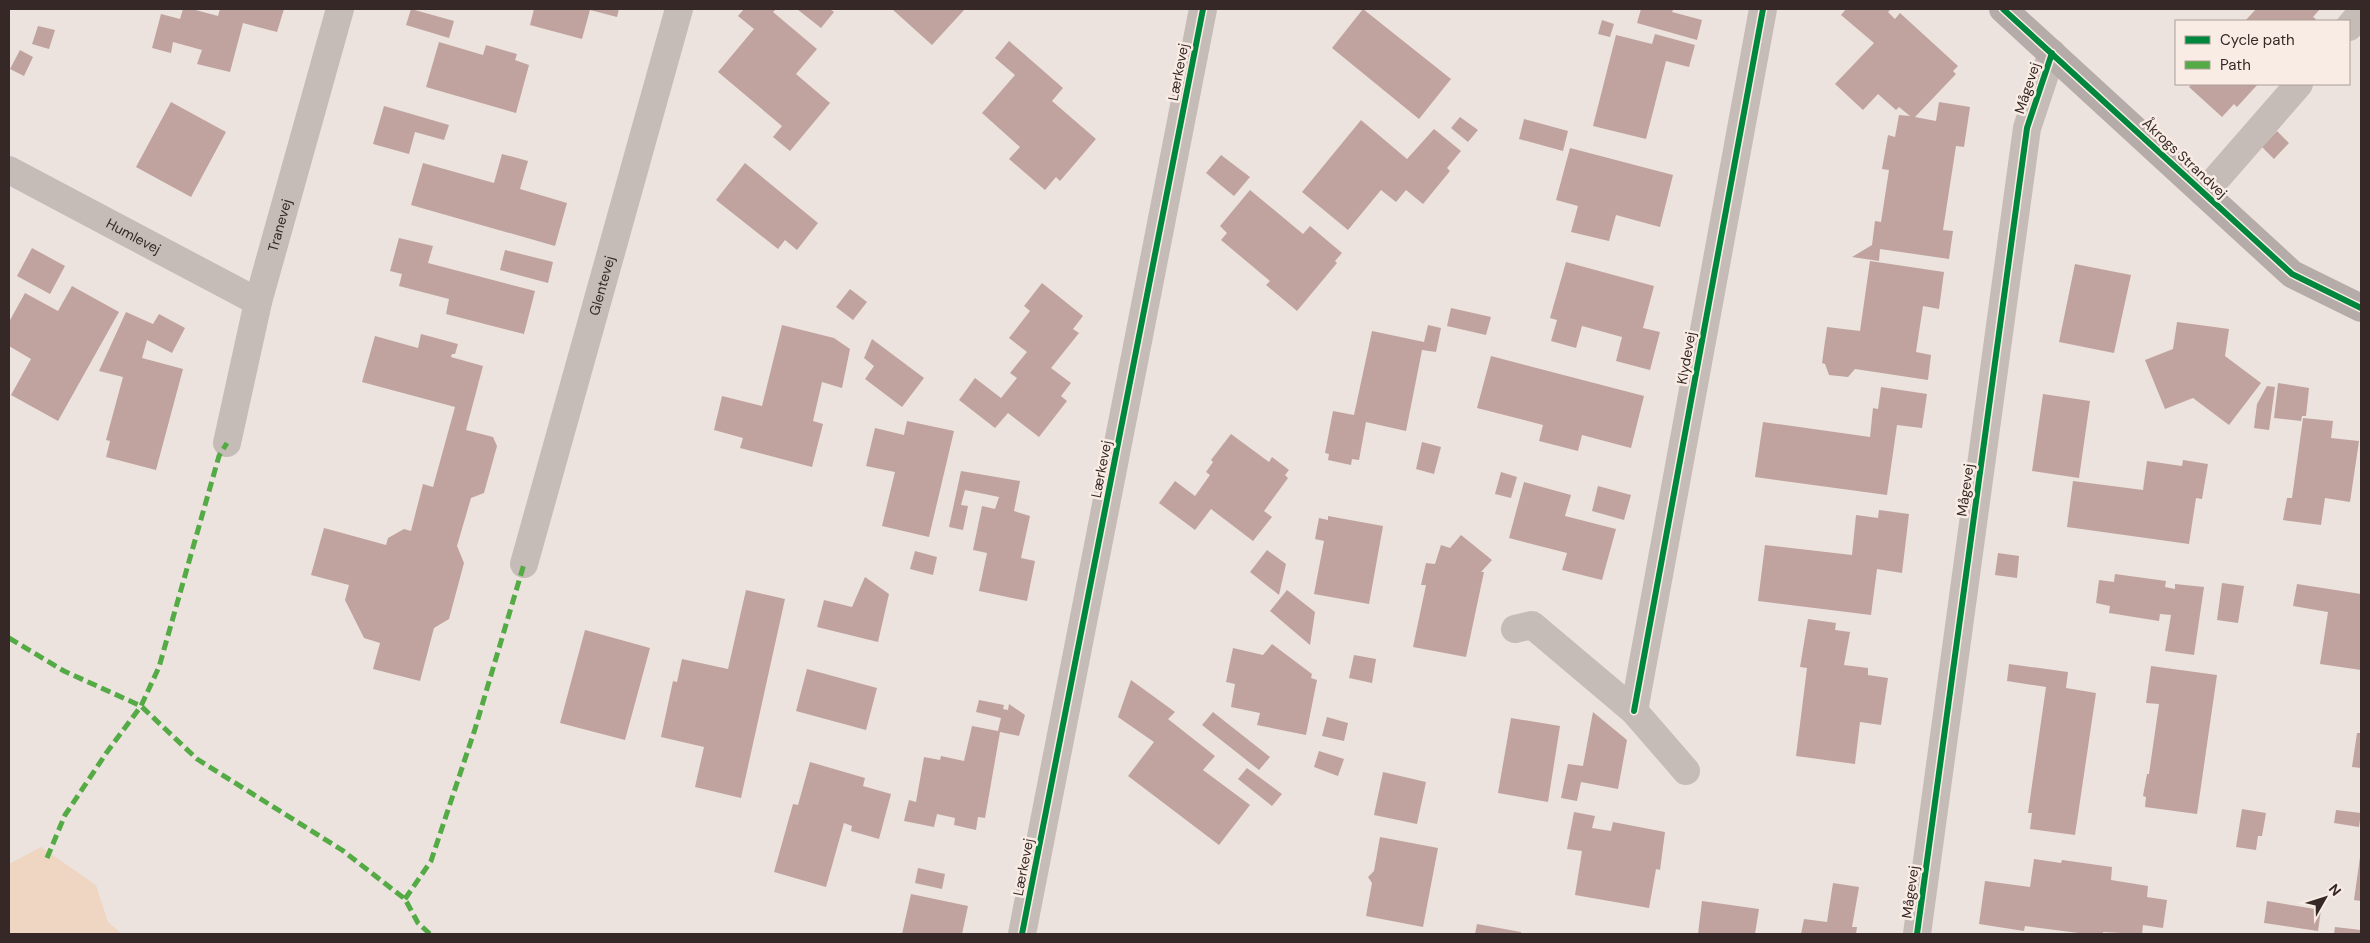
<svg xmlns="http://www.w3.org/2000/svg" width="2370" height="943" font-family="'DM Sans',sans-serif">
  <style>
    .sand { fill: #eed6c3 }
    .building { fill: #c0a39f }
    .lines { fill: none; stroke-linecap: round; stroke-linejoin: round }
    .street { stroke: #c5bbb7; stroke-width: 28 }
    .secondary { stroke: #b5aba8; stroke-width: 28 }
    .quiet { stroke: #54aa44; stroke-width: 5; stroke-dasharray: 10 5; stroke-linecap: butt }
    .cycleway-casing { stroke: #f9ece4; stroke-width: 9 }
    .cycleway { stroke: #00873e; stroke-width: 6 }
    .labels { text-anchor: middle; stroke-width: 5; stroke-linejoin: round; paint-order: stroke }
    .street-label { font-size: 14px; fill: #352826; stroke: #f9ece4 }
  </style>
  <rect width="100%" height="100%" fill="#ece3de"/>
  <path class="sand" d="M41,847L96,885L108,922L122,934H9V864Z"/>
  <path class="building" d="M183,9H192L218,16L220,9H284L277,32L243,23L230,72L197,64L202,50L173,42L171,53L152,48L161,14L180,19Z
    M411,9L454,21L449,38L406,25Z
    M534,9H619L617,17L590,10L582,39L530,25Z
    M744,9H776L773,12L817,49L796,74L830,103L790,151L773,137L782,126L718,72L754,29L738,16Z
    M797,9H830L834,12L821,28Z
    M892,9H965L932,45Z
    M1363,9L1451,79L1419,119L1332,48Z
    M1641,9H1668L1673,10L1672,12L1702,20L1697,40L1637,23Z
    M1846,9H1891L1888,12L1895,19L1900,13L1958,66L1953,71L1956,74L1915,117L1936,121L1939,102L1970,107L1964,147L1956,146L1943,230L1953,231L1949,259L1880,249L1879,261L1852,257L1872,245L1875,221L1881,222L1889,170L1882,169L1888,135L1895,137L1899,115L1910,116L1899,107L1896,110L1878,94L1863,110L1835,84L1874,43L1841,15Z
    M2256,9H2320L2313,17L2316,19L2314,21H2245Z
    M1602,20L1614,24L1610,37L1598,34Z
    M38,26L55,30L49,49L32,44Z
    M1655,34L1695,45L1689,67L1666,61L1646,139L1593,126L1616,35L1652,44Z
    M1009,41L1063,88L1052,101L1096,139L1060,181L1056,177L1045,190L1009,159L1020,147L982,113L1015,75L995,58Z
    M439,42L483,55L486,45L517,54L515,60L529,65L516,113L426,87Z
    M20,50L33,57L24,76L10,69Z
    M2192,84H2258L2237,107L2234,104L2222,117L2189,87Z
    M171,102L226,132L191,197L136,167Z
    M384,106L449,125L444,140L415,132L409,154L373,144Z
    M1460,117L1478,130L1468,142L1451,128Z
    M1524,119L1568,131L1563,151L1519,139Z
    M1361,120L1407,159L1434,129L1461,151L1447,168L1450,171L1423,204L1406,190L1396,202L1381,190L1348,230L1302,192Z
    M2277,131L2289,143L2274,159L2262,147Z
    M1570,148L1673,175L1660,227L1616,215L1609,241L1571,232L1578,206L1556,200Z
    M502,154L528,161L520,189L567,203L555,246L411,205L423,163L494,183Z
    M1221,155L1250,177L1234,196L1206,173Z
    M745,163L818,223L797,250L785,240L778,249L716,200Z
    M1250,190L1303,234L1310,226L1342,253L1335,261L1337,263L1297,311L1266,285L1270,281L1221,240L1227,233L1220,226Z
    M399,238L433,246L428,263L535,291L524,334L446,314L449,299L399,286L402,274L390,271Z
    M32,248L65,266L50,294L17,276Z
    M505,250L553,262L548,283L500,270Z
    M1870,261L1944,272L1939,309L1923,306L1916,352L1931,355L1928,380L1855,369L1848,377L1829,375L1825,364L1822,363L1827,327L1860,331Z
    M1566,262L1654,286L1643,328L1660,332L1650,370L1616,361L1622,337L1582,326L1576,348L1551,341L1557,320L1550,318Z
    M2075,264L2131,275L2114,353L2059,342Z
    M1042,283L1083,316L1073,329L1079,333L1051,368L1071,383L1061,396L1067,401L1039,437L1008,413L995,428L959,400L975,378L1001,398L1017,378L1010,373L1027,352L1009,338L1030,311L1024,306Z
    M72,286L119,312L58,421L11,395L31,359L9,346V322L25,293L58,311Z
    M850,289L867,302L853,320L836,307Z
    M1451,308L1491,317L1486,335L1447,326Z
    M126,312L153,324L159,314L185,328L172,353L147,340L142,358L183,369L156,470L106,457L110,441L106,440L123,377L99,371Z
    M2177,322L2229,329L2225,356L2261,383L2229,425L2193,398L2165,409L2145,360L2173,349Z
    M782,325L834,338L850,349L842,388L822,382L813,421L823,424L812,467L740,448L743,438L714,430L722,396L762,406Z
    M1428,325L1441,328L1436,352L1422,350L1406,431L1366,422L1359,460L1352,459L1351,465L1328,460L1329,454L1325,453L1333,411L1354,415L1372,331L1424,342Z
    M421,334L458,344L455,354H452L451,357L483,366L466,430L493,437L497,446L484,493L471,498L457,546L464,563L449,619L434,628L420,681L373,669L380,643L364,638L345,600L349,585L311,575L324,528L386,545L388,538L404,529L411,531L423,484L433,487L455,407L362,382L375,336L418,348Z
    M872,339L924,378L902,407L865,379L874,366L864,358Z
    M1491,356L1644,396L1631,448L1582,435L1578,451L1539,441L1543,425L1477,408Z
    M2278,383L2309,388L2306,416H2302L2301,421L2274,418Z
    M2267,386L2275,387L2269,430L2254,428L2257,404Z
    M1881,387L1927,394L1922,428L1897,425L1887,495L1755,477L1763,422L1870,437L1873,408L1878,409Z
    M2043,394L2090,401L2079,478L2032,471Z
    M2303,418L2333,421L2331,438L2359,441L2350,502L2325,498L2321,525L2283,520L2287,498H2292Z
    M907,421L954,431L929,537L882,526L895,472L866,466L875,428L904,435Z
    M1231,434L1269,462L1272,457L1289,470L1285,475L1288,478L1264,511L1272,517L1253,541L1211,509L1195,530L1159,503L1175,481L1195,496L1210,475L1206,472L1213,462L1211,460Z
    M1422,442L1441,447L1434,474L1416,469Z
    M2183,460L2208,464L2202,499L2196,498L2189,544L2067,527L2073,481L2143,490L2147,461L2182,466Z
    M961,471L1020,481L1014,511L1030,516L1021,558L1035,561L1027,601L979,591L987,553L973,550L982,506L995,509L999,497L965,490L961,505L968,506L963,530L949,527Z
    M1501,472L1517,477L1511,498L1495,494Z
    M1524,482L1571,495L1565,516L1616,529L1602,580L1562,570L1567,553L1509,538Z
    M1598,486L1631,495L1624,520L1592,511Z
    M1879,510L1909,514L1902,573L1877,569L1871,615L1758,601L1765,545L1852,555L1856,515L1878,518Z
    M1328,516L1383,526L1369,604L1314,594L1324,541L1315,539L1319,518L1328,520Z
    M1461,535L1492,560L1481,572H1484L1466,657L1413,647L1426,585H1421L1426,563L1435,564L1441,545L1450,548Z
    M1267,550L1286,564L1279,595L1250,572Z
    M915,551L937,557L933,575L910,569Z
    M1998,553L2019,556L2017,578L1995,575Z
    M2115,574L2166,581L2165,587L2175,589V584L2204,587L2194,655L2165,651L2171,615L2160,614L2159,621L2109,613L2110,606L2096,603L2099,580L2114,582Z
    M865,577L889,594L878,642L817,627L824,600L852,607Z
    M2222,583L2244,586L2238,623L2217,620Z
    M2297,584L2361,594V670L2320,664L2328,612L2293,606Z
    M746,590L785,599L741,798L695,787L704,747L661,737L673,681L677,682L682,659L728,669Z
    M1287,590L1315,612L1310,645L1270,611Z
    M1808,619L1836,623L1835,630L1850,632L1844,665L1868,668V675L1888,678L1881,725L1860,722L1855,764L1796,756L1807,668L1800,667Z
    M585,630L650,648L625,740L560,723Z
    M1272,644L1312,674L1311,678L1317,680L1306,735L1257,725L1260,713L1231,707L1235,684L1226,682L1233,648L1263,655Z
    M1354,655L1376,659L1372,683L1349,678Z
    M2009,664L2068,672L2066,688L2096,693L2075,835L2030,829L2032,813H2028L2046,687L2007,681Z
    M2151,666L2217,675L2197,814L2145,807L2146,797L2143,796L2147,774H2149L2159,704L2146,703Z
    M807,669L877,688L866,730L796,711Z
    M1131,680L1175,712L1168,719L1215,756L1203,770L1250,805L1219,845L1128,776L1154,742L1118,717Z
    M979,700L1004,705L1003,709L1008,710L1009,704L1025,715L1019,736L1000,732L985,818L978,817L976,830L954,825L955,818L937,814L934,827L904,821L909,800L916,802L924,757L940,760L941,756L964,761L972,726L998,731L1001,718L976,712Z
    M1213,712L1270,757L1259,770L1202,725Z
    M1593,712L1627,740L1618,789L1581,782L1577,801L1561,798L1568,764L1583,766Z
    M1327,717L1348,723L1344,741L1322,736Z
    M1511,718L1560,726L1548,802L1498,793Z
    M2357,733H2361V768L2352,767Z
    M1319,751L1344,759L1338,776L1314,767Z
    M810,762L865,778L863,786L891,794L879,839L851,831L852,826L844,823L826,887L774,872L793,804L798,805Z
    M1247,768L1282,794L1272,806L1238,779Z
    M1383,772L1426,782L1417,824L1374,815Z
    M2242,809L2266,813L2262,836H2258L2256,850L2236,847Z
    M2336,810L2361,813L2359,827L2334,823Z
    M1574,812L1595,816L1592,828L1611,831L1613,822L1665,832L1660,870L1656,869L1649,908L1575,895L1582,851L1567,849Z
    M1380,837L1438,848L1423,927L1366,916L1372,883L1368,877L1374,871Z
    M2360,857H2361V901L2354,900Z
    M2034,859L2061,863L2062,860L2112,867L2111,880L2148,886L2147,897L2167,900L2163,928L2143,925L2142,934L2103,932V934H2086L2025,926L2024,931L1979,924L1985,881L2030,887Z
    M918,868L945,874L942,889L915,883Z
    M1833,883L1859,887L1852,927H1857L1856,934H1801L1804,919L1827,922Z
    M911,894L968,906L962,934H902Z
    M1702,901L1759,909L1755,934H1698Z
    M2267,901L2321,910L2318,931L2264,923Z
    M1477,924L1521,932V934H1475Z
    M2335,927L2361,930V934H2334Z"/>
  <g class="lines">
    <g class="street">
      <path d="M2349,27L2361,13"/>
      <path id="s1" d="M9,170L258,302"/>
      <path d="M2204,193L2299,84"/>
      <path id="s2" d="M227,443L258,302L340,9"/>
      <path id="s3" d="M524,564L679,9"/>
      <path d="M1515,629L1532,625L1634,711L1686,771"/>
      <path d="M1634,711L1763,9"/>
      <path d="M1022,934L1203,9"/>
      <path d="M1917,934L2027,128L2052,53"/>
    </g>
    <path class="secondary" d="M2003,9L2292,274L2361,308"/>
    <path class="quiet" d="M9,638L64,671L141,706L197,759L342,850L405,899L418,923L430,934
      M47,858L65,815L107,752L141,706L159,667L219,456L227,443
      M405,899L431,861L475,729L524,564"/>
    <defs>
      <path id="cycleway" d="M2003,9L2292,274L2361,308
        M1634,711L1763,9
        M1022,934L1203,9
        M1917,934L2027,128L2052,53"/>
    </defs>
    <use href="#cycleway" class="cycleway-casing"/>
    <use href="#cycleway" class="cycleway"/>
  </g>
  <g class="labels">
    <g class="street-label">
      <text transform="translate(1178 72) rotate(-79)" y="5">Lærkevej</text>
      <text transform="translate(2027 88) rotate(-72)" y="5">Mågevej</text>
      <text transform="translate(2185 158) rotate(43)" y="5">Åkrogs Strandvej</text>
      <text dy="5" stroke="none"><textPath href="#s2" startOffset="224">Tranevej</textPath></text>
      <text dy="5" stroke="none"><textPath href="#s1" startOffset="141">Humlevej</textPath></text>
      <text dy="5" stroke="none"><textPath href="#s3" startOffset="289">Glentevej</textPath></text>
      <text transform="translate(1686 358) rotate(-80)" y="5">Klydevej</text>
      <text transform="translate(1101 469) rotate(-79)" y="5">Lærkevej</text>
      <text transform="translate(1965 490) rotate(-82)" y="5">Mågevej</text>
      <text transform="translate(1023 867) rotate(-79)" y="5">Lærkevej</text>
      <text transform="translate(1910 892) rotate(-82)" y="5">Mågevej</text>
    </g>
  </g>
  <rect width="2370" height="943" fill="none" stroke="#352826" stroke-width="20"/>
  <rect x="2175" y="20" width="175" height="65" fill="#f9ece4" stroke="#ab9e98"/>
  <rect x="2185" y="36" width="25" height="8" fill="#00873e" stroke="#ab9e98"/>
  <text x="2220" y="45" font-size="15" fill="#352826">Cycle path</text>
  <rect x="2185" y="61" width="25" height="8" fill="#54aa44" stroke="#ab9e98"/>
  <text x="2220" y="70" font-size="15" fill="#352826">Path</text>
  <g transform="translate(2325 898) rotate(51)" stroke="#f9ece4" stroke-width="4" paint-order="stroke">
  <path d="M0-4L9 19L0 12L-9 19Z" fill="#352826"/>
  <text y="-8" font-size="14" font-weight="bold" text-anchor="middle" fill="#352826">N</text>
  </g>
</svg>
